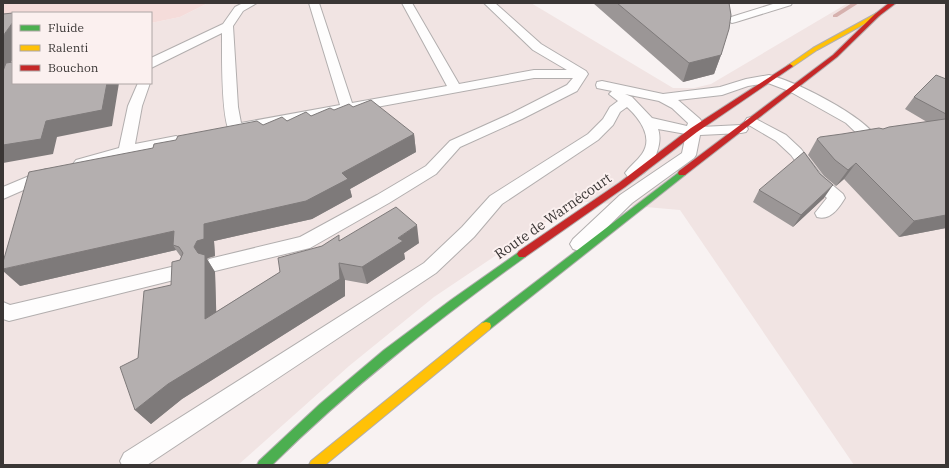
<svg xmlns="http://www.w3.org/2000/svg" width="949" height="468" font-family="'IBM Plex Serif',serif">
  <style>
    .built { fill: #f1e4e3 }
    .green { fill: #f5dcda }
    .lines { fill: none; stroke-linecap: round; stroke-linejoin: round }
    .stream { fill: #d6b1ae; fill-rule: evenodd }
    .lane-casing { stroke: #b2aeae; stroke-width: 2 }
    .fast-casing { stroke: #b2aeae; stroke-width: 2 }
    .slow-casing { stroke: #b2aeae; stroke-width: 2 }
    .jam-casing { stroke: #b2aeae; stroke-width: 2 }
    .lane { fill: #fefdfd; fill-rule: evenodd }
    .fast { fill: #4caf50; fill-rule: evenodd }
    .slow { fill: #ffc107; fill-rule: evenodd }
    .jam { fill: #c62828; fill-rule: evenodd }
    .wall { fill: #9b9696 }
    .shaded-wall { fill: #7e7a7a }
    .building { fill: #b4afaf; stroke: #7e7a7a }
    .labels { text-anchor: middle; stroke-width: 4; stroke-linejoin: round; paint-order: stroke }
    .street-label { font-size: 14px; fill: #3a3635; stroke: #fbf0ef }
  </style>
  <rect width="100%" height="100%" fill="#f8f2f2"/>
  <path class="built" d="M208,3H531L673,88H694L711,84L848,3H946V238L944,239L946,241V465H854L680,210L577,201L434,297L349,366L238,465H3V32L13,31V83H151V23L180,17Z"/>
  <path class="green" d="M3,3H208L180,17L151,23V13H13V31L3,32Z"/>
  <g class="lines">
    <path class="stream" d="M852,3H859L837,17H833V15Z"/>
    <defs>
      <path id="lane" d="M243,3H257L243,11L233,26L238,107L241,123L340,105L309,3H319L352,103L447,86L402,3H412L459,84L534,70H567L533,50L484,3H495L541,44L586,71L588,74L577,91L522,119L460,147L436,174L389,203L310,248L215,271L209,269L206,264L209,259L300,237L377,195L426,166L450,141L512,113L567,85L573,78H534L235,133L230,132C221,119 222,53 222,33L151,68V58L223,24L235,7Z
        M776,3H792L791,5L736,22L732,23L726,20L728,18Z
        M769,75C797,82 863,115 878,139L876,142L871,144L866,142L846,123L789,91L768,83L748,86L722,95L678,100L700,119L702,122L701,127L741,125L746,126L748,129L746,132L741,133L700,135L696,155L694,158L632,203L585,249L579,251L573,249L570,244L573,239L620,195L682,153L686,134L658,129C665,147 647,182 628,177L625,173C630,166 637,161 642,154C654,137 639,118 627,107L620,112L613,125L598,140L502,204L474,237L436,273L147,465H122L120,461L124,453L424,263L462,227L490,196L588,134L603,119L610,107L618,101L609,94L612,91L597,88L596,85L597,82L602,81L663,94L720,87L746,79ZM625,94L659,101L672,108L688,123L687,126L652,118L632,97Z
        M138,83H150L142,106L135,144L176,136L181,138L183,141L181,144L127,156L81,169L76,168L73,164L76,160L119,148L128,106Z
        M752,117L786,135L801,149L823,177L843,194L845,198C839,208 830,221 817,217L815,213L827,198L813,185L791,155L776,141L747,124L745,121L747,118Z
        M46,169L51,170L54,174L51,178L3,199V187Z
        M184,264L190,266L193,271L190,276L9,321L3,319V302L10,305Z"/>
      <path id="fast" d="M682,170L685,171L686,173L685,175L490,329L486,330L482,329L481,326L482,323Z
        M522,250L525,251L527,254L525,257C436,321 350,388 272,465H257L259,461L320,404L384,350L451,300Z"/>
      <path id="slow" d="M877,13L880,15L879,16L817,50L792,67L787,66L813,48Z
        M486,322L490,323L491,326L490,329L325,465H309L311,461L482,323Z"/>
      <path id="jam" d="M889,3H896L879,16L837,57L685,175H679L678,173L679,171L833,55L875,14Z
        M790,64L793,66L792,67L697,132L625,187L525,257H519L517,254L519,251L619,183L691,128Z"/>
    </defs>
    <use href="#lane" class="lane-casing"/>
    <use href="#fast" class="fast-casing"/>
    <use href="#slow" class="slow-casing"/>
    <use href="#jam" class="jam-casing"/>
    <use href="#lane" class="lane"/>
    <use href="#fast" class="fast"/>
    <use href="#slow" class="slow"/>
    <use href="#jam" class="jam"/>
  </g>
  <path class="wall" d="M593,3H729L721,55L714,74L683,82Z
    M946,79V228L899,237L844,179L836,186L824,176L808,155L817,139L883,129L927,122L905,109L914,97Z
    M353,107L414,134L416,152L350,189L352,197L312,219L214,241L215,256L208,258L207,259L215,272L216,312L322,246L340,240L419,243L404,253L405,259L367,284L345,280V296L182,399L151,424L135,410L138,358L171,285L181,257L176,250L20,286L153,148L311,116L334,110Z
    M759,190L824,198L793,227L753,202Z"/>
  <path class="shaded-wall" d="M13,22V59L3,75V36Z
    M721,55L714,74L683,82L689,63Z
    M107,83H119L112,126L57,137L53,154L3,163V145L46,121Z
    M414,134L416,152L350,189L352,197L312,219L214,241L215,256L208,258L207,259L215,272L217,335L205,319L194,247L204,224L342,173Z
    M856,163L844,179L836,186L848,170Z
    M833,185L824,198L793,227L801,215Z
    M946,215V228L899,237L914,221Z
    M417,225L419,243L404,253L405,259L367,284L362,267L398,238Z
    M174,231L179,247L173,245L176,250L20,286L3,271V269Z
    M339,263L345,280V296L182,399L151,424L135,410L168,384Z"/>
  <path class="building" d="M617,3H729L731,15L729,29L721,55L689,63Z
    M13,13V22L3,36V14Z
    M13,62V83H107L102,110L46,121L41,139L3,145V71L6,63Z
    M936,75L946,79V114L914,97Z
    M371,100L414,134L342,173L348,179L306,201L204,224V239L197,241L194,247L198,253L205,255V319L280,272L278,258L322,246L339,235V241L396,207L417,225L398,238L403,241L362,267L339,263L340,279L168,384L135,410L120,367L138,358L144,291L171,285L172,262L180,260L183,253L179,247L173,245L174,231L3,269V262L29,172L153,148L154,144L176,140L178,136L257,121L263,125L282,117L287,121L306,112L311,116L330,108L334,110L349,104L353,107Z
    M945,119H946V215L914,221L856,163L848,170L835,160L817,139L820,137L842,134L879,128L883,129L889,127Z
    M804,152L820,174L833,185L801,215L759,190Z"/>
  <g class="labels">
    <g class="street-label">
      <text transform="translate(553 216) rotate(-35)" y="5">Route de Warnécourt</text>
    </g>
  </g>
  <rect width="949" height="468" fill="none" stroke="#3a3635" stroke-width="8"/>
  <rect x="12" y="12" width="140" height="72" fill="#fbf0ef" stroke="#aea6a5"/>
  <rect x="20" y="25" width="20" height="6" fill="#4caf50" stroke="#aea6a5"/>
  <text x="48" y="32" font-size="12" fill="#3a3635">Fluide</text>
  <rect x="20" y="45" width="20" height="6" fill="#ffc107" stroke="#aea6a5"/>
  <text x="48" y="52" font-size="12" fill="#3a3635">Ralenti</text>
  <rect x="20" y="65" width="20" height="6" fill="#c62828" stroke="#aea6a5"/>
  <text x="48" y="72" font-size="12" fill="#3a3635">Bouchon</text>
</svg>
